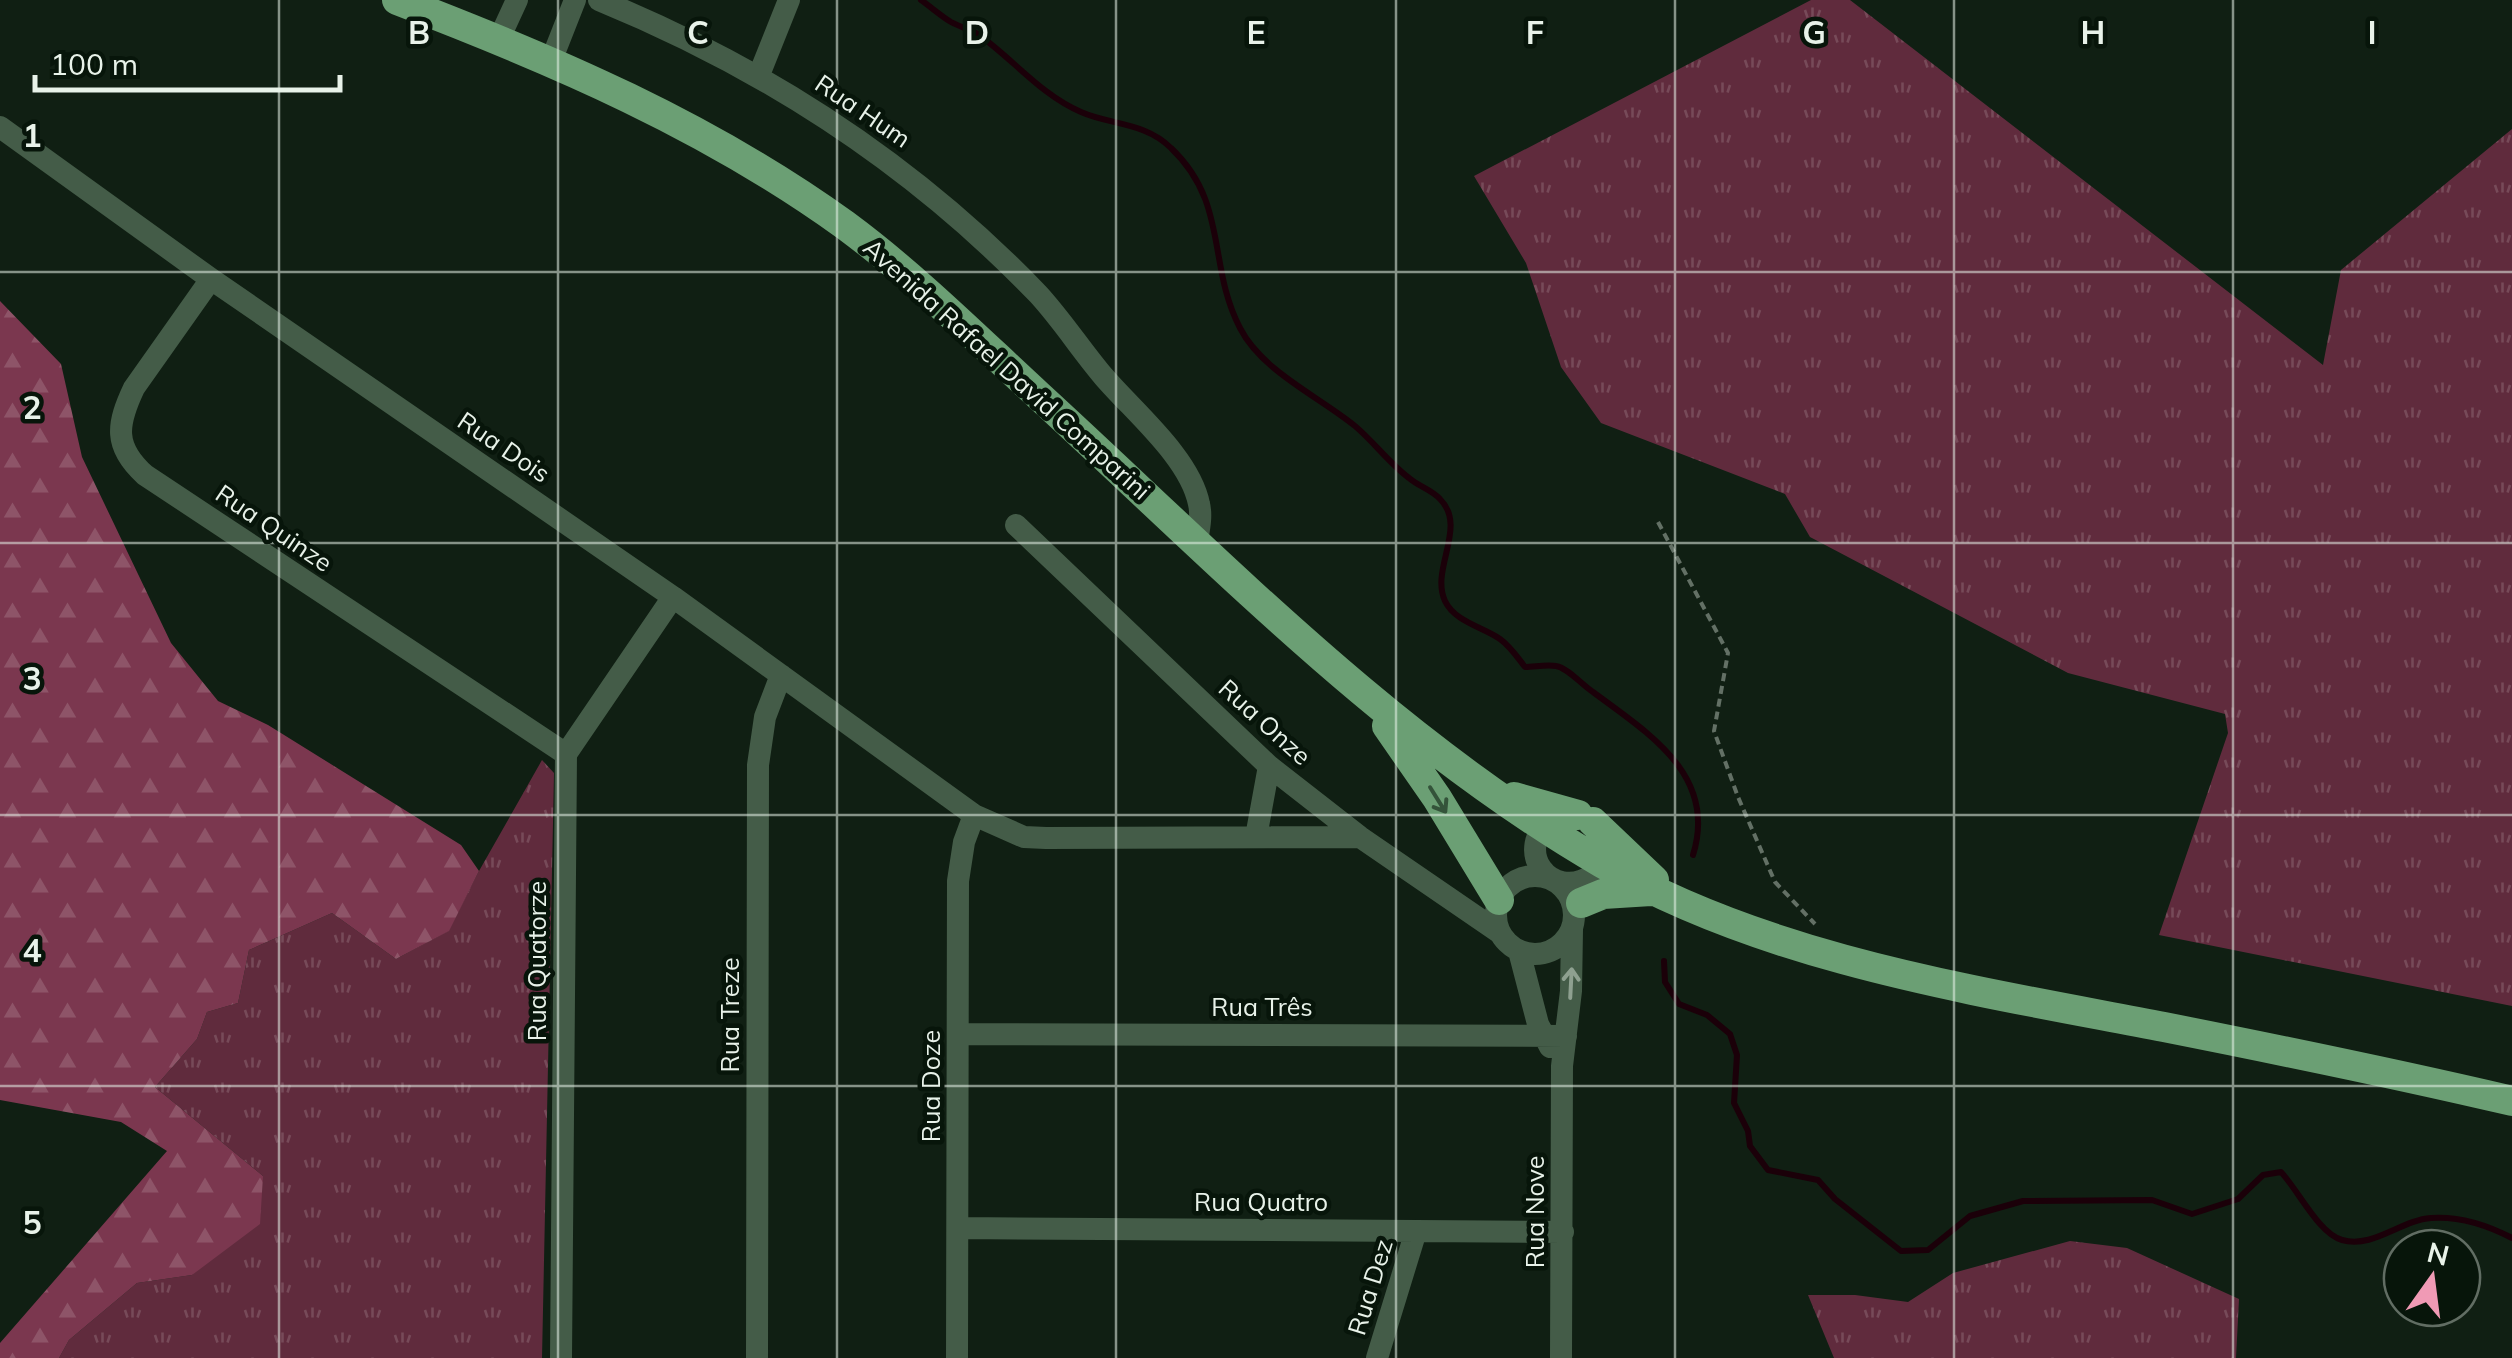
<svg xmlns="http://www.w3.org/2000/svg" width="2512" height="1358" font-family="Mulish,sans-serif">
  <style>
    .grass { fill: url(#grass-tufts) }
    .forest { fill: url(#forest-firs) }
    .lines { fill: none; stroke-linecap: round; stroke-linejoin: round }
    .stream { stroke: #1b0009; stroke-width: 6 }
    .path { stroke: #637065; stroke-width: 4; stroke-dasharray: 8 5; stroke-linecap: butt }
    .street { stroke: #445c48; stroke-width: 22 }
    .primary { stroke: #6b9f74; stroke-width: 30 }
    .oneway { stroke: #34533a }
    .oneway2 { stroke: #8ea090 }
    .grid { fill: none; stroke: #e8f2e9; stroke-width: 2.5; stroke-opacity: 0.55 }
    .labels { text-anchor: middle; stroke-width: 9; stroke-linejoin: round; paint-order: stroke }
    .street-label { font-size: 25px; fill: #e8f2e9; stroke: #07150a }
    .grid-label { font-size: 32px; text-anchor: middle; font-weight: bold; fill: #e8f2e9; stroke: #07150a; stroke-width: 9; stroke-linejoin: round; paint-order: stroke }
  </style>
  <defs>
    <pattern id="grass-tufts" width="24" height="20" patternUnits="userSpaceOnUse" patternTransform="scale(2.5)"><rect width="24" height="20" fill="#602b3d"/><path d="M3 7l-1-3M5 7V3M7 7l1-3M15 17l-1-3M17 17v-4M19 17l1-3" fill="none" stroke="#774a59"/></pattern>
    <pattern id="forest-firs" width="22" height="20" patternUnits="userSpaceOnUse" patternTransform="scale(2.5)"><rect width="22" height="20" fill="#7b374f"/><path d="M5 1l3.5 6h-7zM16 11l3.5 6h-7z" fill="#8e5468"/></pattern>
  </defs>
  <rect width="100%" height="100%" fill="#101f13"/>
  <path class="grass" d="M1811,0H1850L2323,365L2341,270L2512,129V1006L2159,935L2228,733L2225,714L2068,673L1810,537L1785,494L1601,423L1561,367L1526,263L1474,176Z
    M542,760L554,773L542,1358H59L69,1340L137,1283L192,1275L263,1176L155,1087L197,1039L207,1012L238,1003L249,950L332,913L396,959L448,931L479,871Z
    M2070,1241L2127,1248L2239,1299L2236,1358H1834L1808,1295H1855L1908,1302L1953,1273Z"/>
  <path class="forest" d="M0,301L61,364L82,457L171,643L218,701L268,725L461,845L479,871L449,931L396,959L332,913L249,950L238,1003L207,1012L197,1039L155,1087L263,1176L260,1224L192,1275L137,1283L69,1340L59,1358H0V1343L167,1151L121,1122L0,1100Z"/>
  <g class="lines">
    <path class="stream" d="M921,0C931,7 941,16 951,22C960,27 970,29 979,35C1013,59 1041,95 1081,112C1110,125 1145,122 1171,148C1229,203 1207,265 1240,328C1262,371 1318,396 1355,426C1374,442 1389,463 1409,478C1418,486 1432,490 1440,499C1468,527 1430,569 1445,601C1455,622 1483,627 1500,639C1510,646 1518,658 1525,667C1534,667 1547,664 1556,666C1568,668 1582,685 1593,692C1648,733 1718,775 1693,855
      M1664,961L1665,982L1679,1004L1707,1015L1730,1034L1737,1055L1734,1103L1748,1131L1750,1146L1768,1170L1818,1180L1835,1199L1901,1251L1928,1250L1970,1216L2023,1201L2152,1200L2192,1214L2238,1199L2263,1175L2281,1172C2298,1190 2319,1234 2342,1240C2373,1249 2401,1220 2431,1218C2459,1216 2487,1225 2512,1238"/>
    <path class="path" d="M1658,522L1728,653L1714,731L1738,797L1775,882L1815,924"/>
    <path class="street" d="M599,0C765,68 914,165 1038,294C1062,320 1081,350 1104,377C1134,412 1190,458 1199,504C1202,516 1199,529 1197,542
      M499,39L517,0
      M551,61L575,0
      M759,75L789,0
      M0,127L211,279L673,597L974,815L1024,837L1046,838L1360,837
      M211,279L134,388C117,424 113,446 145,475L566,754
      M1016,525L1269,766L1360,837L1500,933
      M1552,819C1512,849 1550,903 1593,875
      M1256,837L1269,766
      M1496 915a39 39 0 1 1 78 0a39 39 0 1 1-78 0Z
      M1519,951L1538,1024L1550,1047
      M958,1034L1566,1036
      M959,1228L1563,1232
      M561,1358L566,754L673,597
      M757,1358L758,765L765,717L781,675
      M957,1358L958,881L964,842L974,815
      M1377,1358L1416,1231
      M1561,1358L1562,1066L1571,991L1572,930"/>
    <path class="primary" d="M397,0C554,60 708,126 845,225C914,276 975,337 1038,395C1218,560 1390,740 1602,863C1769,960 1978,991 2164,1027C2280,1050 2397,1074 2512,1101
      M1387,726L1437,798L1499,900
      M1514,797L1578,815
      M1593,822L1654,880
      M1581,903L1603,894L1651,891"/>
  </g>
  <defs><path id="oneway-shaft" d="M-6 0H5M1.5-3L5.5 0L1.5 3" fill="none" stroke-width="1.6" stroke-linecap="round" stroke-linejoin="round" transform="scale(2.5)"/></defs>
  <use class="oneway" href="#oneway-shaft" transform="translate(1438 800) rotate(58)"/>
  <use class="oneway2" href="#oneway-shaft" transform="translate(1571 983) rotate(-87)"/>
  <path class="grid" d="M279,0V1358M558,0V1358M837,0V1358M1116,0V1358M1396,0V1358M1675,0V1358M1954,0V1358M2233,0V1358M0,272H2512M0,543H2512M0,815H2512M0,1086H2512"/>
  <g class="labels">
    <g class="street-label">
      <text transform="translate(863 111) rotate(34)" y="9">Rua Hum</text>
      <text transform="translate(1007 369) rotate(42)" y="9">Avenida Rafael David Comparini</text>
      <text transform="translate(504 447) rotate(34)" y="9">Rua Dois</text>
      <text transform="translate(274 528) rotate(34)" y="9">Rua Quinze</text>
      <text transform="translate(1265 722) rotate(42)" y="9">Rua Onze</text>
      <text transform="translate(537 961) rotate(-90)" y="9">Rua Quatorze</text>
      <text x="1262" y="1016">Rua Três</text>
      <text transform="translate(730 1015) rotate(-90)" y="9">Rua Treze</text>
      <text transform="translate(931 1086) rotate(-90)" y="9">Rua Doze</text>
      <text x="1261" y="1211">Rua Quatro</text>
      <text transform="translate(1535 1212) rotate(-90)" y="9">Rua Nove</text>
      <text transform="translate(1370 1287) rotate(-73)" y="9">Rua Dez</text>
    </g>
  </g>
  <g class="grid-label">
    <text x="419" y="44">B</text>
    <text x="698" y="44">C</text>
    <text x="977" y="44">D</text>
    <text x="1256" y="44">E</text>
    <text x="1535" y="44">F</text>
    <text x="1814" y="44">G</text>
    <text x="2093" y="44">H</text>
    <text x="2372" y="44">I</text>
    <text x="32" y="147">1</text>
    <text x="32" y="419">2</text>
    <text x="32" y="690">3</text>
    <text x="32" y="962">4</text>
    <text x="32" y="1234">5</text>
  </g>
  <g transform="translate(2432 1278) rotate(14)"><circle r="48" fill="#07150a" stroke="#616d63" stroke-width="2.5"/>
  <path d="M0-8L18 38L0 25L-18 38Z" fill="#f09ab5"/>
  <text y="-15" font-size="28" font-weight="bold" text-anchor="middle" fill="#e8f2e9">N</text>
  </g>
  <path d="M35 75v15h305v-15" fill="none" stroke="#e8f2e9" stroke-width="5"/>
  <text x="50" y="75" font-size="30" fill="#e8f2e9" stroke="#07150a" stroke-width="8" paint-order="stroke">100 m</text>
</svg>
